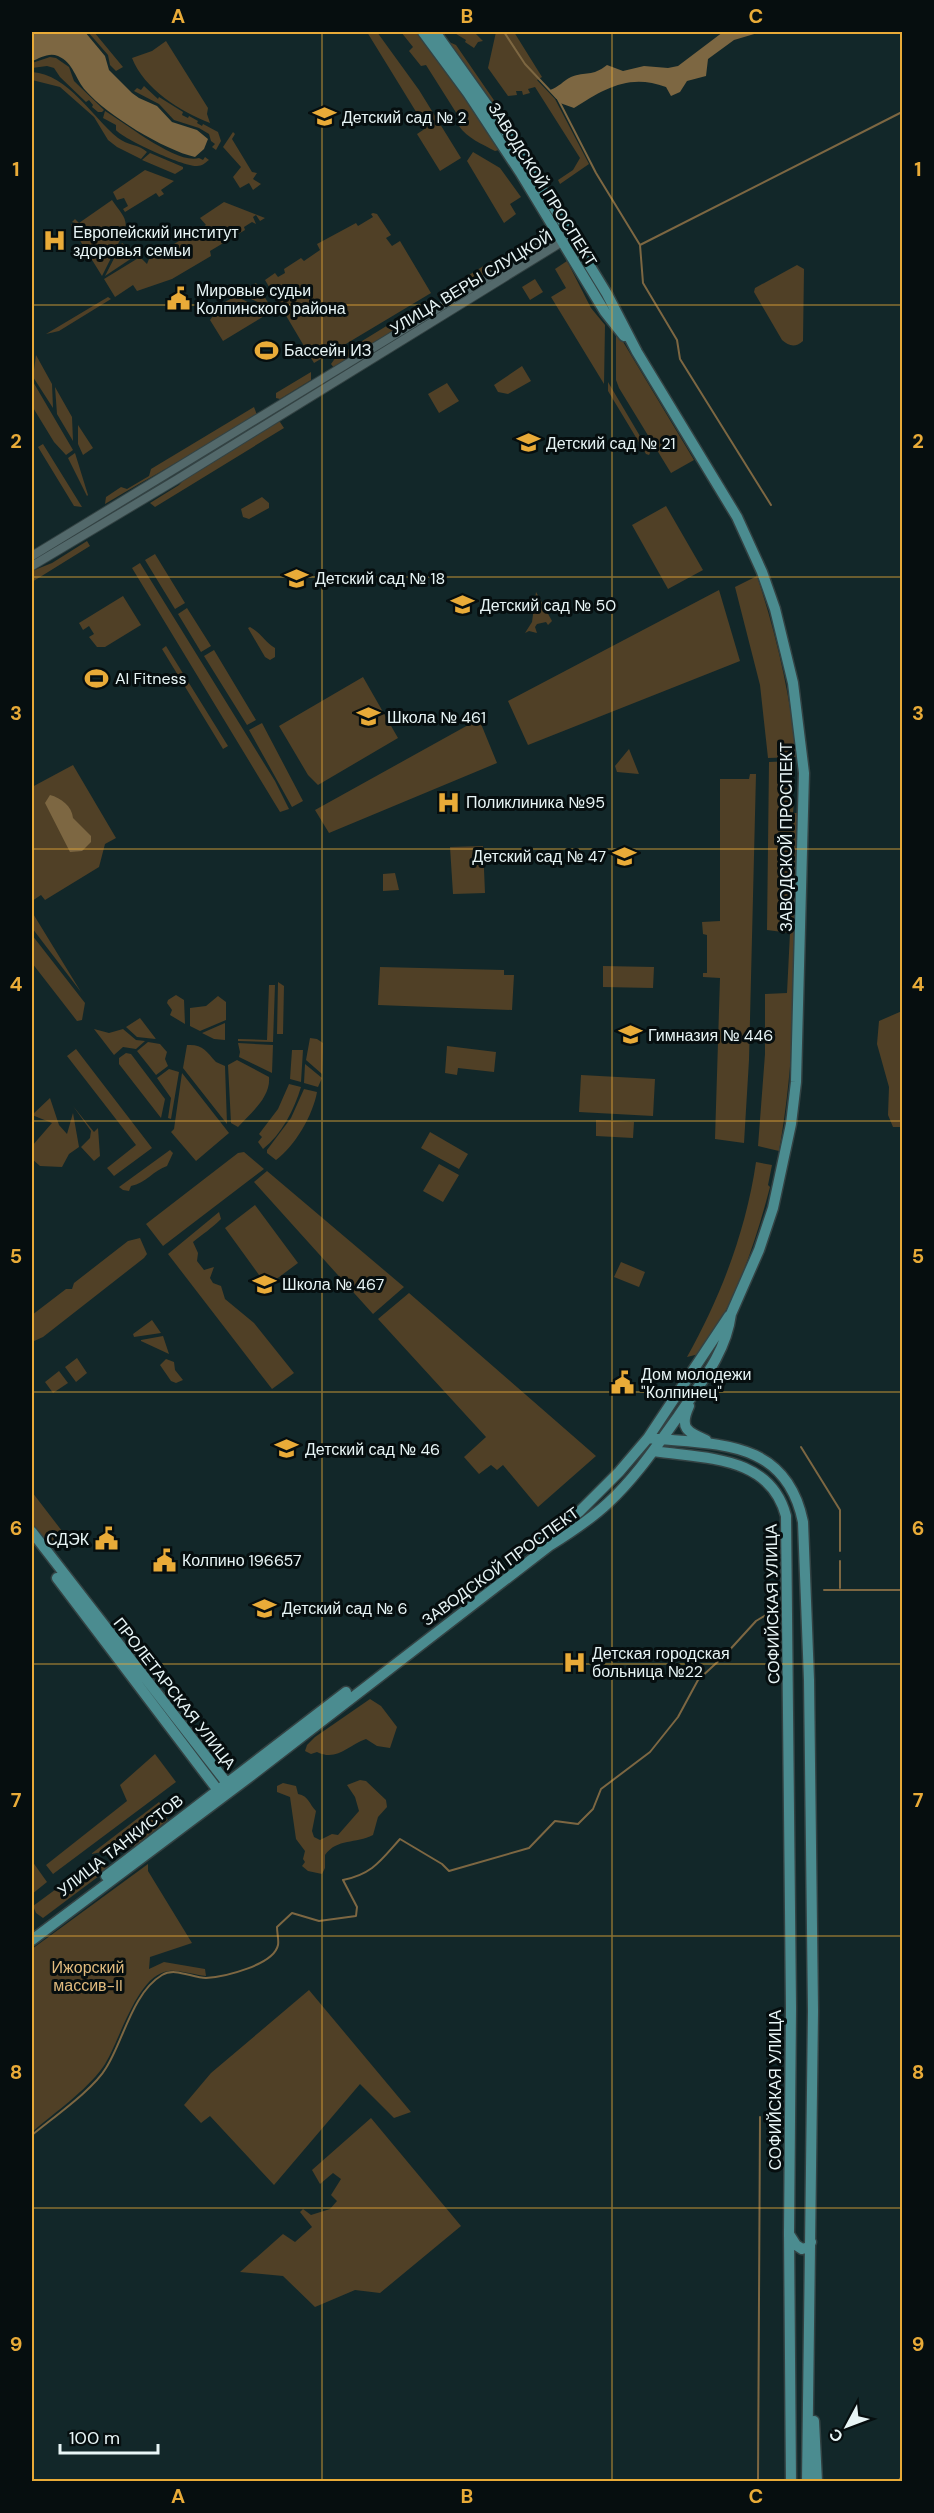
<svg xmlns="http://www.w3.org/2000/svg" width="934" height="2513" font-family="'DM Sans',sans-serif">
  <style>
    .green { fill: #504026 }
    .water { fill: #7d6742 }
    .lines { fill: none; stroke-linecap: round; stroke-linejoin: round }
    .stream { stroke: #7d6742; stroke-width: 2 }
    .minor-casing { stroke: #334243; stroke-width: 10 }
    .major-casing { stroke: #334243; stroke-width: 13 }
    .minor { stroke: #53696b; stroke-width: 8 }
    .major { stroke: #4b8c90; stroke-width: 10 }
    .grid { fill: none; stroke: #e9ab38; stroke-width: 1.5; stroke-opacity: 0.55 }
    .labels { text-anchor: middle; stroke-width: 6; stroke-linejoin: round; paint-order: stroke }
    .poi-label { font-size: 16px; fill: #e8f5f6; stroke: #060e0f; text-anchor: start }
    .street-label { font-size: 16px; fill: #e8f5f6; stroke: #060e0f }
    .park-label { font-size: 16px; fill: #e1bb7e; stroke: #060e0f }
    .neatline { fill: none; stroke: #e9ab38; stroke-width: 2 }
    .grid-label { font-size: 20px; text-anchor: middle; font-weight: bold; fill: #e9ab38 }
  </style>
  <rect width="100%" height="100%" fill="#122729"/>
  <path class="green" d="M88,32H94L123,67L116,71L110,65L108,55Z
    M367,32H377L419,90L461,158L440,171L417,134L426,128Z
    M401,32H417L466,99L499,150L495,151C482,144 467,138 459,126L462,122L426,65L421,66L409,51L413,47Z
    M453,32H474L483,41L478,42L474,48L465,42L466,40Z
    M496,32H514L542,77L537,80L555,99L589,164L560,184L558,180L573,170L580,158L535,87L528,89L530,93L523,95L522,91H516L517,95L508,96L488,68Z
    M166,41L208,108L207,114L210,123C181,112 144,89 132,58L152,51Z
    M449,42L456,45L511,125L506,124Z
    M50,57L56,58L69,67L74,81L104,110L102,112H98L92,107L93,105L89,100L86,102L60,77L54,68L47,66L32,68V63Z
    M32,72C69,75 91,116 118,138C127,145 140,145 147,152L141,159L117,147L108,140L94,117L60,87L32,80Z
    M144,86L158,99L159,97L183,112L182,115L188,118L189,116L198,121L197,123L202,126L203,124L218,132L221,141L216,150L212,147L215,144L211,141L209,134L199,128L174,120L159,104L134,91L137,88L141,90Z
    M105,111C124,122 177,165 199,158L203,160L205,157L209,160C205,163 202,166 197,166C184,167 123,139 116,130V125L103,118Z
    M233,132L235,134L232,139L252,172L257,173L253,179L261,184L253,190L249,183L240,188L233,177L241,167L223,147Z
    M473,152L500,168L521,197L510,204L516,214L504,223L467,161Z
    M150,153L183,167V169L175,174L142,160Z
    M145,170L174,181L161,190L164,194L159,197L156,193L125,212L123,209L128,206L124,198L117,200L113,192Z
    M112,200C122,215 131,220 122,237L72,222L75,219L79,223Z
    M224,202L265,218L260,221L256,215L253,217L256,224L252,222L244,227L245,230L210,251L211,256L172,279L137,291L133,285L115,297L104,279L140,257L147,264L149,259L189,235V230L192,234L206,225L200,218Z
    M373,213L377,214L391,235L386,238L392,246L400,241L431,293L314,363L265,280L275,273L278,277L285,273L284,269L301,258L304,261L320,250L317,244L356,223L358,226L373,217L371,214Z
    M71,224L120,240L102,276L71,226Z
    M122,243L138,254L105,276Z
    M501,255L509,257L505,264L443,302L437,295Z
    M567,261L591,308L605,325L604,384L551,297L566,288L555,269Z
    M797,265L804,269L803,341C795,348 789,346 782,340L754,292L755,288Z
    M535,279L543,292L530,300L522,287Z
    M256,283L272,309L239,293Z
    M236,296L269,313L223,341L210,320L221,304Z
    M108,297L111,299L59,331L46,334Z
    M432,298L436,306L334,368L331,364L336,357Z
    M616,334L619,335L694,460L671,473L619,388L616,380Z
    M36,355L52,384L53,408L33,377Z
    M522,366L531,381L508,394L498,392L494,385Z
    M311,372V380L280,399L276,398V393Z
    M32,380L73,450L66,455L54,442L32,406Z
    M608,382L650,453L649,455L646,454L608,391Z
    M447,383L459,401L439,413L428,394Z
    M55,387L72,417L73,441L57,414Z
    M254,407L257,415C207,446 156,474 105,504L106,497L121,487L127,489L149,476L151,469Z
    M275,422H280L284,428L155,507L150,503L179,485L188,475Z
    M78,425L93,448L83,455L78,444Z
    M43,444L82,507L74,506L38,447Z
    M75,453L88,495L87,496L68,458Z
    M262,497L269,503V508L249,519L243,517L241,509Z
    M666,506L703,570L668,589L632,525Z
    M87,541L90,546L32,582V571L52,563Z
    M155,554L185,603L175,609L145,560Z
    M140,563L275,781L289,809L280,812L132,568Z
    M757,576C777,636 790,695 797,757L768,758L760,685L735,587Z
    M719,590L740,661L528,745L508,701Z
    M536,592L552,621L548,625L546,622L537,624L535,627L537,633L529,631L525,633L532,622Z
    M123,596L141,625L105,647H97L89,637L94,634L89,626L83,630L79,623Z
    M187,608L211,646L201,652L178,614Z
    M250,627C261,633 265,642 275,648V657L270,660L265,657L248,628Z
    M166,646L228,746L223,749L162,649Z
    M214,650L256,720L247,725L204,656Z
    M363,677L398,738L318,785L308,775L279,726Z
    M479,719L497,763L329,833L315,810Z
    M262,723L303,801L292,807L249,730Z
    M629,749L639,774L617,772L615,766Z
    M791,761V800L794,801L793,813H798C795,925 799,1040 779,1151L758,1146L765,1054V994L787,993L790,933L767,930L769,762Z
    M73,765L116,838L105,844L99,867L45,900L41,895L32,901V787Z
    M750,774H756L749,1060L744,1143L715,1139L720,978L703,977V973H707V935L703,934L702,922L720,921V779H749Z
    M483,846L485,893L453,894L450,847Z
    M395,873L399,890L383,891V874Z
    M32,912L81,992L32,928Z
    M32,935L85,1003L82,1020L77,1021L32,963Z
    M603,966L654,967L653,988L603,987Z
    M380,967L504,970V975H514L512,1010L378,1005Z
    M278,982L284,986L283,1034H277Z
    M269,985H275L273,1042L238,1041V1039L267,1040Z
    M176,995L184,1000L185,1024L170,1015L172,1010L167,1003L168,1000Z
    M218,996L226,1002V1020L200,1031L190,1026V1008L206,1006Z
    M902,1011V1127H893L888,1115L889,1087L877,1044L879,1021Z
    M140,1018L156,1039L137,1037L126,1027Z
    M225,1023V1040L214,1039L202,1033Z
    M94,1029L109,1033L123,1029L136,1040L145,1041L136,1049L123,1047L114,1055Z
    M310,1038L317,1039L323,1043L322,1074L306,1060Z
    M148,1042L160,1044L167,1052L165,1059L168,1066L156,1075L137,1051Z
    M238,1043L273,1045L272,1073L239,1057L240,1052Z
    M187,1045C203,1044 206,1051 216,1062L225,1066L227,1124L183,1068Z
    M447,1046L496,1052L494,1072L458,1068L457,1075L445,1073Z
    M76,1049L152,1148L114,1176L107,1168L136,1145L67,1056Z
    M292,1050H303L301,1082L290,1079Z
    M126,1053L131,1054L165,1099L161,1118L119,1064V1058Z
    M237,1060L269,1077C271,1097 251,1113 238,1127L231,1123L228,1065Z
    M305,1064L322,1078L318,1087L304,1083Z
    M169,1069L179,1072L171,1119L168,1118L171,1098L157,1078Z
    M182,1073L229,1133L196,1161L171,1132L174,1129Z
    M581,1075L655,1079L653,1116L579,1112Z
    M289,1084L301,1087C294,1110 282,1134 263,1149L258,1142L262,1137L259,1134L278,1109Z
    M304,1089L317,1092C313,1115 295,1146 276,1160L267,1153V1150L291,1118Z
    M50,1098L59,1125L67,1134L73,1113L79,1147L69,1154L62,1167L40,1166L32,1159V1146L52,1123L32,1115Z
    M73,1106L94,1132L98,1128L100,1156L94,1161L81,1147L90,1138L91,1131Z
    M596,1120L634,1122L633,1138L596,1136Z
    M430,1132L468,1154L459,1169L421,1148Z
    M170,1150L173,1153L167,1166C154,1170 146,1183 131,1186L129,1191L123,1190L119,1187Z
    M244,1152L264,1169L163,1246L146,1224L238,1153Z
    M756,1162L772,1165L768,1185L770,1187C755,1244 735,1306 699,1354L687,1357C721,1296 746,1231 756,1162Z
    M439,1164L459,1175L443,1202L423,1191Z
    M267,1171L404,1287L373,1314L254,1182Z
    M255,1205L298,1263L267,1286L225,1228Z
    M219,1212L221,1219C212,1228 203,1234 193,1242L198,1253L197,1261L204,1270L214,1267L210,1278L213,1283L221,1286L225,1299L254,1323L294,1373L272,1389L168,1254Z
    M140,1238L147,1254L144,1258L43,1337L32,1342V1315L66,1289H72L74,1283L128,1241Z
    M621,1262L645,1272L639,1287L614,1277Z
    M409,1293L596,1456L538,1507L503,1465L497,1470L491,1465L479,1474L464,1457L486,1437L378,1319Z
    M152,1320L161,1333L134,1337L133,1334Z
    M163,1336L169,1354L141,1341V1340Z
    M77,1358L87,1373L76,1382L65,1367Z
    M166,1359L174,1362L175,1370L183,1380L176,1383L171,1381L160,1365Z
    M59,1371L68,1383L53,1393L45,1382Z
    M32,1492L62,1531C60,1537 53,1542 47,1543L32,1523Z
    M370,1699L381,1706L397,1727L390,1748L377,1746L366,1739C348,1745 337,1762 317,1752L311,1754L305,1751L307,1745L315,1737Z
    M155,1754L176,1782L53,1874L46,1865L127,1801L120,1785Z
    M360,1780L366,1781L386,1800L387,1807L378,1817L373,1835C356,1844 337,1838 325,1855V1868L322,1874L308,1871L302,1866L305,1862L303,1859L305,1851L296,1839L290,1797L277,1792V1786L283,1783L296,1786L298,1794C309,1796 309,1804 316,1811L312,1831L314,1837L320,1840L332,1834L338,1835L359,1811L355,1797L347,1785Z
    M159,1802L169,1814L166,1817L168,1820L135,1846L91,1854Z
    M32,1861L47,1882L32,1894Z
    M104,1862L108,1867L107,1870L43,1918L36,1913L33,1906L86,1867Z
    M148,1864V1871L192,1943L150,1957L149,1969L164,1962L205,1969L206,1976C194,1975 180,1970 169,1971C136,1974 119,2045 103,2067C86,2091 54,2113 32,2132V1949Z
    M309,1990L411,2112L394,2118L360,2084L274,2185L210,2116L201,2123L184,2105L211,2073Z
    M371,2118L461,2226L380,2293L355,2290L315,2307L283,2276L240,2272L283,2234L295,2242L312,2227L300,2212L303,2209L311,2215L330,2209L337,2201L331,2195L341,2179L333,2173L320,2184L312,2170Z"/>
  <path class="water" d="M32,32H85L105,56L109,70L132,93L139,98L157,106L172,122L197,130L208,139L204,149L195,157C164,150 107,115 86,91C75,79 74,63 58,56C49,52 40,58 32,61Z
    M723,32H761L734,40L708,59L706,76L687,81L680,92L671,96L666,87C629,73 604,89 574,108L560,103L550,90C559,87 563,81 571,77C586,71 592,77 607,65L623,71L644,66L668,68L678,66Z
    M50,795C61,798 72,806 73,818L91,836V842L82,851L70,852L45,803Z"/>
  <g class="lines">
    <path class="stream" d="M504,32L525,64L557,98
      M558,99L596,173L640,245L643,283L677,340L680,359L771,505
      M640,245L902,112
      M801,1447L840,1510V1551
      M840,1561V1588
      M824,1590H902
      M32,2135C51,2119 94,2089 106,2068C123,2042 132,1993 162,1975C175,1967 192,1978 206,1978C224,1977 274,1965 278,1945C279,1940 277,1933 277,1927L292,1913L319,1921L356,1916L357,1907L343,1880C373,1874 381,1860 400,1839L442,1864L449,1871L529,1848L555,1821L578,1824L593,1809L601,1789L650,1752L678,1717L698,1680L725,1655L756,1621L766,1615
      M758,2482L760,2117
      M898,2482L902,2476"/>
    <defs>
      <path id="minor" d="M32,556L560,234
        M32,566L176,480L565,240"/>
      <path id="major" d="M423,32L468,93L520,172L605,312L624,336
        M689,1406C679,1428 687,1432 706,1440
        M648,1438C716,1445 786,1438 803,1522L809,1680L813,2011L807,2482
        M654,1451C705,1459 770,1455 786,1516L791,2008L789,2233L791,2482
        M32,1532L226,1782L227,1789
        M539,1544L580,1511L619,1472L648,1438L729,1316
        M57,1578L204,1772L217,1789L224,1791
        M106,1876L346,1692
        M32,1940L248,1778L549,1546C570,1533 590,1520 608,1503C635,1478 656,1447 677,1418C699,1385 726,1354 731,1314L759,1250L773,1208L791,1124L796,1082L804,773L793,683L775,609L762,572L737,517L637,352L607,294L558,214L507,133L435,32
        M789,2234L796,2245L802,2249L809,2247L811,2242
        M814,2421L817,2482"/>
    </defs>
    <use href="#minor" class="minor-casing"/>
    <use href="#major" class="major-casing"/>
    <use href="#minor" class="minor"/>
    <use href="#major" class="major"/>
  </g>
  <path class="grid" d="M322,32V2482M612,32V2482M32,305H902M32,577H902M32,849H902M32,1121H902M32,1392H902M32,1664H902M32,1936H902M32,2208H902"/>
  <defs>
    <symbol id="school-bare" viewBox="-9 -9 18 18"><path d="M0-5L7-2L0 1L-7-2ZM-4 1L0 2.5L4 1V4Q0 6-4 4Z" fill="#e9ab38" stroke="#060e0f" stroke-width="2.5" paint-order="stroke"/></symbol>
    <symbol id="hospital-bare" viewBox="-9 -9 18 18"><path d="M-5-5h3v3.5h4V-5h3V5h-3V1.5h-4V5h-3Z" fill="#e9ab38" stroke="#060e0f" stroke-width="2.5" paint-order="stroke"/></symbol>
    <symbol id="civic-bare" viewBox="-9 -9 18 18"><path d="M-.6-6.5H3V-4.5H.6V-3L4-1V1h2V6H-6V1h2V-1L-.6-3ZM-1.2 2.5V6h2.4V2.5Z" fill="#e9ab38" stroke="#060e0f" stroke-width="2.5" paint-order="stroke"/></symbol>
    <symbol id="stadium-bare" viewBox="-9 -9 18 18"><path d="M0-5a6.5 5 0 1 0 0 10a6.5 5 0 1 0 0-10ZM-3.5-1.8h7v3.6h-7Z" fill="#e9ab38" stroke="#060e0f" stroke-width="2.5" paint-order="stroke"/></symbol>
  </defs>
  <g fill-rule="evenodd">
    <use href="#school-bare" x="308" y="100" width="33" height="33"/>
    <use href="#hospital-bare" x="38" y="224" width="33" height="33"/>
    <use href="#civic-bare" x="162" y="282" width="33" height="33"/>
    <use href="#stadium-bare" x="250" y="334" width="33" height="33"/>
    <use href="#school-bare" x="512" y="426" width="33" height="33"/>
    <use href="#school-bare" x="280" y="562" width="33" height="33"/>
    <use href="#school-bare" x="446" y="588" width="33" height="33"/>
    <use href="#stadium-bare" x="80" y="662" width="33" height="33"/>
    <use href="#school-bare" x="352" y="700" width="33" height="33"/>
    <use href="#hospital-bare" x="432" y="786" width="33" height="33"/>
    <use href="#school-bare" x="608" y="840" width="33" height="33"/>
    <use href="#school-bare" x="614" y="1018" width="33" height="33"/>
    <use href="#school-bare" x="248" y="1268" width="33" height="33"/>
    <use href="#civic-bare" x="606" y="1366" width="33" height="33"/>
    <use href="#school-bare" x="270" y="1432" width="33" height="33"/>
    <use href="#civic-bare" x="90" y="1522" width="33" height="33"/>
    <use href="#civic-bare" x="148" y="1544" width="33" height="33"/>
    <use href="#school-bare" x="248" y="1592" width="33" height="33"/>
    <use href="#hospital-bare" x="558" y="1646" width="33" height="33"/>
  </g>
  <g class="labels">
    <g class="poi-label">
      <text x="342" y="123">Детский сад № 2</text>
      <text x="73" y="238">Европейский институт<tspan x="73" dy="18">здоровья семьи</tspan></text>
      <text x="196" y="296">Мировые судьи<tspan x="196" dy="18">Колпинского района</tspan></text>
      <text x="284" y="356">Бассейн ИЗ</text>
      <text x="546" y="449">Детский сад № 21</text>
      <text x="315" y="584">Детский сад № 18</text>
      <text x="480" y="611">Детский сад № 50</text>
      <text x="115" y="684">AI Fitness</text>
      <text x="387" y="723">Школа № 461</text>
      <text x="466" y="808">Поликлиника №95</text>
      <text x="606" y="862" text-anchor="end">Детский сад № 47</text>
      <text x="648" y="1041">Гимназия № 446</text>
      <text x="282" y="1290">Школа № 467</text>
      <text x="641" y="1380">Дом молодежи<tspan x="641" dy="18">"Колпинец"</tspan></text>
      <text x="305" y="1455">Детский сад № 46</text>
      <text x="89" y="1545" text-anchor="end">СДЭК</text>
      <text x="182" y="1566">Колпино 196657</text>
      <text x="282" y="1614">Детский сад № 6</text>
      <text x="592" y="1659">Детская городская<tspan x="592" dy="18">больница №22</tspan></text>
    </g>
    <g class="street-label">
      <text transform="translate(543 184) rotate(58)" y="6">ЗАВОДСКОЙ ПРОСПЕКТ</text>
      <text transform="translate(471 282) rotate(-31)" y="6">УЛИЦА ВЕРЫ СЛУЦКОЙ</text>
      <text transform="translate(786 837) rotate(-90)" y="6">ЗАВОДСКОЙ ПРОСПЕКТ</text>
      <text transform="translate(500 1566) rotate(-36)" y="6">ЗАВОДСКОЙ ПРОСПЕКТ</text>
      <text transform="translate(772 1604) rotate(-91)" y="6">СОФИЙСКАЯ УЛИЦА</text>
      <text transform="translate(175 1693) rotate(52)" y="6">ПРОЛЕТАРСКАЯ УЛИЦА</text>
      <text transform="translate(120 1845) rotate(-38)" y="6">УЛИЦА ТАНКИСТОВ</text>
      <text transform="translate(775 2090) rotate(-90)" y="6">СОФИЙСКАЯ УЛИЦА</text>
    </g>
    <g class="park-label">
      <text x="88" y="1973">Ижорский<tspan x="88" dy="18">массив-II</tspan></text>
    </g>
  </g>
  <rect width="934" height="2513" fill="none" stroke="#060e0f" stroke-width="66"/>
  <g transform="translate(847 2426) rotate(229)" stroke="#060e0f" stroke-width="4.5" paint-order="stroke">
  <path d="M0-4.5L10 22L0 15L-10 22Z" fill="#e8f5f6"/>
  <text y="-9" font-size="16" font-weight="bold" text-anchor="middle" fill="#e8f5f6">С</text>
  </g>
  <path d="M60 2444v9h98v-9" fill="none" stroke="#e8f5f6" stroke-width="3"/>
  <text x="69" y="2444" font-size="18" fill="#e8f5f6" stroke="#060e0f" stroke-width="4.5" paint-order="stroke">100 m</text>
  <rect x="33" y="33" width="868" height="2447" class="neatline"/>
  <g class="grid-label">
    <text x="178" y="23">A</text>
    <text x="467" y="23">B</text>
    <text x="756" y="23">C</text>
    <text x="16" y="176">1</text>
    <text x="918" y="176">1</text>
    <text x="16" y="448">2</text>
    <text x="918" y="448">2</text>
    <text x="16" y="720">3</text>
    <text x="918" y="720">3</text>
    <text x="16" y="991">4</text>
    <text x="918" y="991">4</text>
    <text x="16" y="1263">5</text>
    <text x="918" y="1263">5</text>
    <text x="16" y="1535">6</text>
    <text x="918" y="1535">6</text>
    <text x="16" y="1807">7</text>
    <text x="918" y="1807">7</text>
    <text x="16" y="2079">8</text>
    <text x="918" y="2079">8</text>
    <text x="16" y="2351">9</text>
    <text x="918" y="2351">9</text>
    <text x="178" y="2503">A</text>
    <text x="467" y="2503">B</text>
    <text x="756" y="2503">C</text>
  </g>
</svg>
